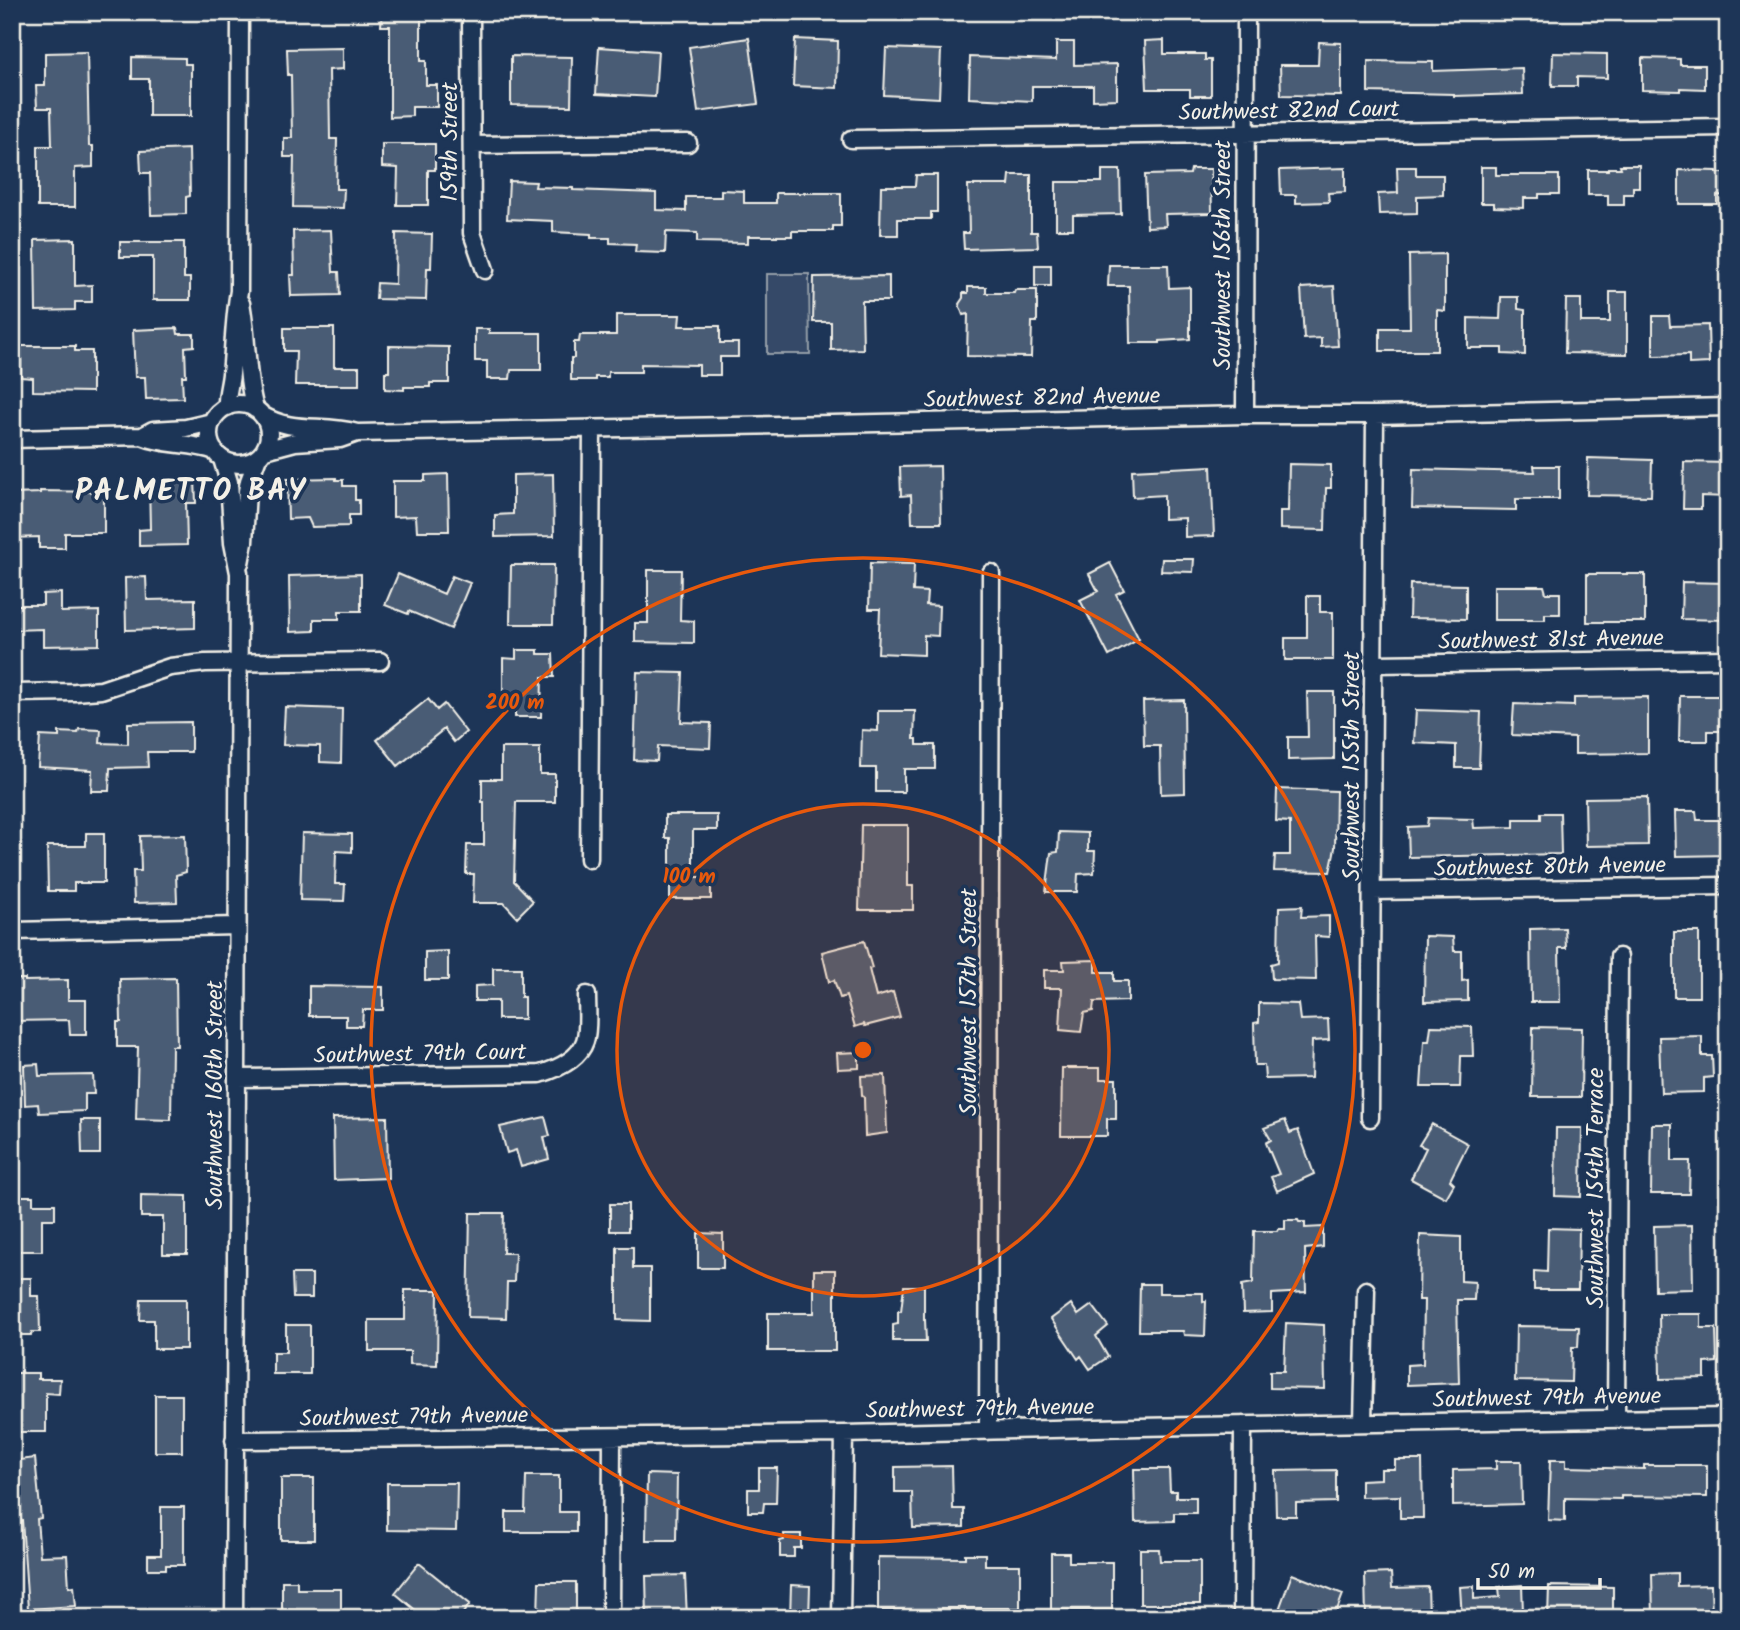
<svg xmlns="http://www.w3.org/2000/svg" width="1740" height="1630" font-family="Kalam,sans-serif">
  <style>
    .green { fill: #354a67; stroke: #949ea8; stroke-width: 2 }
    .building { fill: #485b74; stroke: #f4f1e8; stroke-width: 2 }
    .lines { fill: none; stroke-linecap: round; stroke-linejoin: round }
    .minor-casing { stroke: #f4f1e8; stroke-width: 21 }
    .minor { stroke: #1d3557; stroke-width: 16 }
    .ring { fill: none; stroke: #e8590c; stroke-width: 3.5 }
    .labels { text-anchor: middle; stroke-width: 7; stroke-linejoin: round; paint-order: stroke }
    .street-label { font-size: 23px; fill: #f4f1e8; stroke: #1d3557 }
    .district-label { font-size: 30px; font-weight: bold; letter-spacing: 2px; fill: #f4f1e8; stroke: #1d3557 }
    .centre { fill: #e8590c; stroke: #1d3557; stroke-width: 3.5 }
    .ring-label { font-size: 21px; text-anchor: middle; font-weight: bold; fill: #e8590c; stroke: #1d3557; stroke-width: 7; stroke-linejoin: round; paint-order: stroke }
  </style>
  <rect width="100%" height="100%" fill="#1d3557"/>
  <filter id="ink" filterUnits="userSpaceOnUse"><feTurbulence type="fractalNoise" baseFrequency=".0143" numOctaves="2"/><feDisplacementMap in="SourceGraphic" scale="14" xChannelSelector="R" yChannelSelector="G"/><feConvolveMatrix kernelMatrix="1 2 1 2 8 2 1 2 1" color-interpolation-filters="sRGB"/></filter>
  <g filter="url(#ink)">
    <path class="green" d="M767,274H809L810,354H767Z"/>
    <path class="building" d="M382,12H421V61H426V85H437V107H412V116L390,117V26H381Z
      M749,38L758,104L698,112L689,47Z
      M795,39L838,41L837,88L793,86Z
      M1164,40V54H1205V60H1211V96H1190V89H1147L1145,41Z
      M1056,42H1074V65L1117,64V99L1093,100V86H1032V101L969,98L970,57L1056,60Z
      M1319,42L1341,43V96L1281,95L1280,65H1318Z
      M599,47L658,51L655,97L596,94Z
      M343,48V69L329,70L330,139H337L336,189H344L343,208L293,207L294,157H284V138H292L291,75H288L287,49Z
      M886,48L941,50L939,98L884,95Z
      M87,52L89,146H93V167L75,168V207H38V146H52L51,108H37L36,86H45V53Z
      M1553,53L1607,54V78L1577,77V86H1552Z
      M511,56L572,57L571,106L511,105Z
      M132,57L185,58V64H191V116H149V79H132Z
      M1642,58L1680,59V65H1705V89L1680,88V91L1642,90Z
      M1368,61L1433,62V71L1522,68L1523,94L1454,96V94L1368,92Z
      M382,144H435V170H428V205H397L398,168L382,167Z
      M189,149L190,196L186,197V214L151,215L150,173H141L140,151Z
      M1620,165H1639V187H1633V194H1624V205H1608V195H1588V170H1608V168H1621Z
      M1397,167H1416V175H1443V195L1417,196V213L1379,214L1378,194L1398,193Z
      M1481,167H1496V175H1559V194H1539V198H1524V208L1494,207V203H1481Z
      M1345,168V192L1328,193L1329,202L1296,203V195H1281L1280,170Z
      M1191,169H1211L1212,213L1165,214L1166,226L1147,227L1145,175L1190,174Z
      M1102,170H1120L1121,214L1073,215V229H1056V182H1102Z
      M1679,170L1717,171V173H1728V196L1717,195V204H1679Z
      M916,175H937V212H931V219H898V235H880L881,186H915Z
      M1010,175H1031V232H1037L1038,247L964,249L963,233H969L968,185H1009Z
      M509,181L536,182L535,187L573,188V190L656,193V210L686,211V197H721V190L744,191V203H776V193H841V226H833V231H792V236H748V243L697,242V233L666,232L665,253L635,252L636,244L610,243V238H591V234L553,232V221L507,219Z
      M331,230L333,272H339L340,295L291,296L290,275H294L293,231Z
      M396,233L432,234L431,268H427L426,300L376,299L377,283L395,284Z
      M75,239V286L92,285V302H75V310L36,311L35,240Z
      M120,242H184V278H190V300H153V257H120Z
      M1445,254V311L1437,310V351H1380V328H1410L1409,255Z
      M1035,265H1051V286H1035Z
      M1109,265H1168L1169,288L1190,287V339L1160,341V343H1130L1129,286H1108Z
      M889,276V301H862L863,349L831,350V322H813L814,277Z
      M1334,286L1338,346L1321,347V338L1304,339L1301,288Z
      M968,287H986V293H1014L1015,290H1037V322H1032L1031,357L967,356L968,314L963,315L959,304L963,298V293H968Z
      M1610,292H1627V354L1565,353L1566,299H1581V322H1610Z
      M1501,297H1518V309L1525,310V355L1502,354V348H1468V318L1500,319Z
      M616,315H680L679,326H720V343H738V357H720V375H699V365L641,364V372H608V377H595V380H571V358H574V342H579L580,335H616Z
      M1653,316H1669L1670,326L1708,325L1709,363L1689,364V355L1653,356Z
      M177,328L178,334H194V346L185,347L186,376H182L183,398L146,399L145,377H135L133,330Z
      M284,328H334V367H359V385H295L296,351H284Z
      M475,329H489V333H541V370H511L510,379H487V361H475Z
      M21,346H75V351H92V392L33,391V378L21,377Z
      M389,346L449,347V383H430V387H404V390L385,389V372H389Z
      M1588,458L1652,460L1651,496L1587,495Z
      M1684,462L1728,463V497L1701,496V509H1683Z
      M1289,464L1331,465V488H1326L1325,530L1280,529V511H1288Z
      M940,466L941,523H912L911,495L901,496L900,467Z
      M1211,466L1214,536L1185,537V518L1164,519V495L1133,497L1132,470Z
      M1534,466H1559V499H1516V510L1412,508L1413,469L1535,472Z
      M448,474L449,531H417L416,516L393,517V481H425V475Z
      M553,474L554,536L495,537V515L513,514V475Z
      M336,478V480H343V486H355V500H359V515H349V526L312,527L308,518L288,519L287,479Z
      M195,479L196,503H186L187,545L139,546V530L150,529L149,480Z
      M40,491L104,492V533H65V548H39V537L12,538V494L40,493Z
      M1162,559H1194L1193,572L1161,571Z
      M870,563L914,564L913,591L927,592L926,605L939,606L938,636L924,635V655L878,653L880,609H869Z
      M1110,563L1124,590L1116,594L1139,639L1109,656L1080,600L1098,591L1089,574Z
      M511,565H554L553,624H510Z
      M648,570H681L680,620L694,621V643L635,642V623H648Z
      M361,574V611H339V619H314V631L290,632L289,576Z
      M398,574L444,594L452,576L470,583L451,629L409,611L408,614L385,605Z
      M1587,574H1645V622H1587Z
      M146,577L147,600L195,599V628L126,630L125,578Z
      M1682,582L1728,583V620L1681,619Z
      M1410,584L1466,585V619L1409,618Z
      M1494,586H1544L1546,593H1560V614H1545V620H1494Z
      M61,593V612L99,611V645L43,646V629L12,630V605H43V594Z
      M1307,596H1320V612H1333V660H1285V638H1307Z
      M516,650H538V654H553L554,677H542L541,717H515V706H503V658L516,659Z
      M637,672L683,673L681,722L711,723L710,748L658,746L657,761L634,760Z
      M1307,692H1334V759L1288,760V737H1308Z
      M1680,696H1728L1727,731H1708V741H1679Z
      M1648,697V753L1575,754V738L1512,735L1514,704L1574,706V698Z
      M428,699L437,710L444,704L466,732L454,742L444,729L398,766L377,740Z
      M1184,700L1185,793L1161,794L1160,746H1144L1143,701Z
      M285,707L342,709L341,763L320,762V746L283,745Z
      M1416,710L1481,712L1479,768H1456V745L1414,743Z
      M878,711H915L914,739H917V745H935V769H904V792H876V768H861L862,730L878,731Z
      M191,722V752H147L148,767L110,768L109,791H91L92,770L38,767L40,736L59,737V732L78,733L79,729L101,730L100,743L128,744V723Z
      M501,748H540V774H555V802H516L514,881L533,901L517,917L504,903H473L474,874H466L467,845H484V802H482V779H501Z
      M1277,789L1336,791L1335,848L1330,872L1274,871L1275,855H1290V822L1276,821Z
      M1647,797L1648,845L1586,846L1585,798Z
      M1675,811H1696L1697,820H1728V855L1676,856Z
      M1541,813H1560L1561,854L1409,857L1408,827L1427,826L1428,818L1473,819L1474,828L1514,827V819H1541Z
      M665,815H717V830H693V877H711V899H670V838H665Z
      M861,825H908V886H913V910H859Z
      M1059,832L1088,833V851H1095L1094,873L1078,874L1077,892H1046L1051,853L1058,852Z
      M86,833H104V883H74V891H48L47,846H86Z
      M302,833L352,834V852L336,851L335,884H345L344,901L300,900Z
      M185,835L186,872L176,875L177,902L134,903L133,871H141L140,836Z
      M1302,906L1301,917L1329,916V937L1315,936L1316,980L1272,979L1271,964L1278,962L1279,907Z
      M1565,928L1566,948H1559L1560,1002H1531L1530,929Z
      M1674,932H1699V997H1674Z
      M1425,936L1453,937L1454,951H1462V981L1468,980V1001L1424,1002Z
      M864,941L872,968L869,969L876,997L893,992L900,1017L865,1026L864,1024L855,1027L846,996L840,998L834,980L829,982L822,952Z
      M448,951V980H425V952Z
      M1096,960V972H1114V981H1128V1001L1094,1002L1093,1011L1084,1013L1081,1032L1060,1030L1062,988H1044V970H1064L1063,961Z
      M493,968H521V997H524V1019H498V1001H475V986L493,985Z
      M176,978L177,1046H172L171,1120L136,1119L138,1047H117V1022H121L120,979Z
      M12,979H25V981L68,980V1000H86V1035H70L69,1020L12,1021Z
      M309,986L383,987V1010H363L362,1026H346V1016H309Z
      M1259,1003L1298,1004L1300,1020L1328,1019L1329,1040L1312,1041L1311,1078L1265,1079L1264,1065H1255L1254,1023L1259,1022Z
      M1431,1026L1472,1027L1473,1056H1461L1460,1087H1421L1424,1041H1429Z
      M1533,1027L1582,1028L1581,1097H1532Z
      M1702,1036V1056H1712L1713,1077L1704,1078V1092L1661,1093L1659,1037Z
      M859,1052V1068L838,1069L837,1053Z
      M38,1064L39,1076L93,1075L94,1094H85V1111L39,1113L38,1104L25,1105L24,1065Z
      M1062,1068H1100V1079H1116V1119H1107V1136H1061Z
      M885,1075L887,1133L865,1136L864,1097L862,1096L861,1076Z
      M387,1117L388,1178L334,1180L333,1118Z
      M545,1117L550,1136L544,1137L549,1159L521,1167L516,1150L507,1153L500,1127Z
      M81,1120H100V1154H82Z
      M1285,1120L1290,1133L1298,1130L1314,1174L1277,1191L1271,1177L1279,1174L1266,1143L1271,1140L1264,1128Z
      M1432,1124L1468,1144L1450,1180L1454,1184L1446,1198L1411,1179L1426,1148L1419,1145Z
      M1652,1124H1672V1161H1690L1689,1194H1651Z
      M1556,1128H1582L1581,1197L1555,1196Z
      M141,1195L187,1196V1254H163V1217H141Z
      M12,1196H33V1204H55V1219H42V1251H12Z
      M610,1204H628V1231H610Z
      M470,1213H504L503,1253H515L514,1282H507L506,1318L468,1317Z
      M1285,1220H1298L1299,1222H1305V1228L1323,1227V1247L1305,1249L1306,1292L1272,1294V1312L1243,1313L1242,1285L1253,1283L1254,1231H1277L1278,1229H1285Z
      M1692,1225L1693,1289L1655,1290L1654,1226Z
      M1548,1228L1579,1229L1578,1290H1534V1271L1547,1272Z
      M698,1233L723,1234V1268H698Z
      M1420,1235L1461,1237V1281L1475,1282L1474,1300H1457L1459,1383L1407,1385V1365L1423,1364L1424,1300H1419Z
      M617,1247H633V1268H650V1321L617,1320Z
      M814,1270H835V1351H768V1313H814Z
      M292,1274H312V1298H293Z
      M12,1278H31V1296H39L40,1332H32L31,1335H12Z
      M1140,1284H1159V1293H1203V1302L1206,1301L1205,1336L1184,1335L1183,1331H1139Z
      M904,1286H924V1320H925L926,1341H893V1325L898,1324V1311H901Z
      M405,1290H438L437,1365L410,1364V1351H369V1320H405Z
      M141,1299H186V1349H154V1320H140Z
      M1071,1304L1078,1315L1092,1305L1108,1326L1096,1336L1108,1357L1090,1369L1081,1356L1078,1359L1051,1319Z
      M1659,1314H1701V1328H1716L1717,1362L1705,1363V1378L1660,1379Z
      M1286,1323L1324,1325L1325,1389L1270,1388V1371H1284Z
      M286,1325H310V1374H273V1352H286Z
      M1516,1326L1579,1327L1578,1347H1572L1571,1382L1515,1381Z
      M14,1373H38V1379H60L59,1394L46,1393V1432H14L12,1399H14Z
      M155,1395H182V1452H155Z
      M35,1458L41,1518L37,1519L40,1556L67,1555L69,1587L74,1586L76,1606L28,1609L22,1520L13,1521L12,1515V1461Z
      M1395,1460H1422L1423,1518H1400V1496L1361,1497V1480L1381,1479V1469H1395Z
      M1550,1460H1566V1467L1644,1469V1465H1707V1497L1621,1496V1499L1565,1498V1521L1548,1520Z
      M1496,1461H1521L1522,1504L1453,1506V1470L1496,1469Z
      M952,1466L953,1509H964V1527L913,1528L912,1492H895V1467Z
      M759,1468H777L776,1503H764L763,1512H748V1489H759Z
      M1134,1469H1169L1170,1491H1176V1497H1196V1513H1174V1521L1135,1522Z
      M1336,1470V1502L1296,1503V1516H1276L1275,1471Z
      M647,1474L677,1475L676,1540H646Z
      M526,1476H559V1512H576V1532H506V1512H525Z
      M281,1478H314V1540H281Z
      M387,1483H457L456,1531L387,1530Z
      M161,1507H184V1565H166V1569H148V1555H161Z
      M784,1534H801V1548H794V1557H780V1541L784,1540Z
      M1140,1549H1159L1160,1561H1200V1604H1140Z
      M1051,1553H1069V1562H1112V1610H1051Z
      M965,1554H985V1565H1020V1608H942V1611L878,1610V1557L965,1558Z
      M419,1563L470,1604L459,1618H425L395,1593Z
      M1391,1573L1392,1588L1428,1587L1429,1616L1366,1618L1365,1574Z
      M1677,1573V1586L1711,1585L1712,1618H1653L1652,1574Z
      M1292,1574L1343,1594L1334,1618H1285L1277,1615Z
      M685,1575L687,1618H647L646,1576Z
      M282,1581H297V1589H341V1618H282Z
      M539,1582H576V1618H538Z
      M791,1585L810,1586L809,1618H790Z
      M1522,1585L1523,1612L1503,1613V1618H1462L1460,1587L1474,1586V1599L1500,1597L1499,1587Z
      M1549,1586L1613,1587V1618H1548Z"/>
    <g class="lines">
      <defs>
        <path id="minor" d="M471,12L472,233L485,270
          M851,139L1728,127
          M472,145L688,143
          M241,303C248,338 245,374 255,409
          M209 434a30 30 0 1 1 60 0a30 30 0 1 1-60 0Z
          M227,407C226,396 230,385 231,374C234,346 234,319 239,291L240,12
          M262,415C293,434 323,423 357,433L832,424L1245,415H1375L1728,407
          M1245,415L1246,12
          M142,436L153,430L186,428L212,422
          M12,439L142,436C165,446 191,442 215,451
          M265,450L295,442L340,439L357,433
          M222,459L229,482L233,543L239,573L237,1078L234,1618
          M240,563L244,542L247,491L249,481L258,457
          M1374,664L1728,659
          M12,693L75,692L101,690L170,667L205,663L380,661
          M589,859L592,428
          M1372,891L1728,886
          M12,931L237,926
          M237,1078L540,1074C557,1069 579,1059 585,1041C589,1029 587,1008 587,995
          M1370,1118L1375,415
          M1616,1419L1619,957
          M1363,1423L1366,1290
          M988,1431L991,573
          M234,1440L844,1434L1139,1427L1728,1417
          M611,1618L612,1437
          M841,1618L844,1434
          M1242,1618L1243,1425"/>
      </defs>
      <use href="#minor" class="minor-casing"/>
      <use href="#minor" class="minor"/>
    </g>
  </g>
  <circle cx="863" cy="1050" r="246" fill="#e8590c" fill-opacity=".12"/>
  <g class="ring">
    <circle cx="863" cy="1050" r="246"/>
    <circle cx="863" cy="1050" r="492"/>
  </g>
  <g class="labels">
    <g class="street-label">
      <text transform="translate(1289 110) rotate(-1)" y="8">Southwest 82nd Court</text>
      <text transform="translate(449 142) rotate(-90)" y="8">159th Street</text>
      <text transform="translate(1222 255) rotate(-90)" y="8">Southwest 156th Street</text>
      <text transform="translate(1042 397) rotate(-1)" y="8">Southwest 82nd Avenue</text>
      <text transform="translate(1551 639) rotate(-1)" y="8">Southwest 81st Avenue</text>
      <text transform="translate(1351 766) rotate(-90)" y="8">Southwest 155th Street</text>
      <text transform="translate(1550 866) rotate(-1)" y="8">Southwest 80th Avenue</text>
      <text transform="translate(968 1002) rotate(-90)" y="8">Southwest 157th Street</text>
      <text transform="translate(420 1053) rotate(-1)" y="8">Southwest 79th Court</text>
      <text transform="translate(214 1095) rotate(-90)" y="8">Southwest 160th Street</text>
      <text transform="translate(1595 1188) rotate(-90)" y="8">Southwest 154th Terrace</text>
      <text transform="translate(1547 1397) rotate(-1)" y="8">Southwest 79th Avenue</text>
      <text transform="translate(980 1408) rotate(-1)" y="8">Southwest 79th Avenue</text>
      <text transform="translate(414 1416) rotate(-1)" y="8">Southwest 79th Avenue</text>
    </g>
    <g class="district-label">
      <text x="191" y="500">PALMETTO BAY</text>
    </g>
  </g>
  <circle cx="863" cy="1050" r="10" class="centre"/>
  <g class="ring-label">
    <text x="515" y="709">200 m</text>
    <text x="689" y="883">100 m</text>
  </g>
  <rect width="1740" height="1630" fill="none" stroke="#1d3557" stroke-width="42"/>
  <rect x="21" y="21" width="1698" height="1588" fill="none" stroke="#f4f1e8" stroke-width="2.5" filter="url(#ink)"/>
  <path d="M1478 1578v10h122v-10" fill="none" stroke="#f4f1e8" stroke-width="3.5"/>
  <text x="1488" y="1578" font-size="21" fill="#f4f1e8" stroke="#1d3557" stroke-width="5" paint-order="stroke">50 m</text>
</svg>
